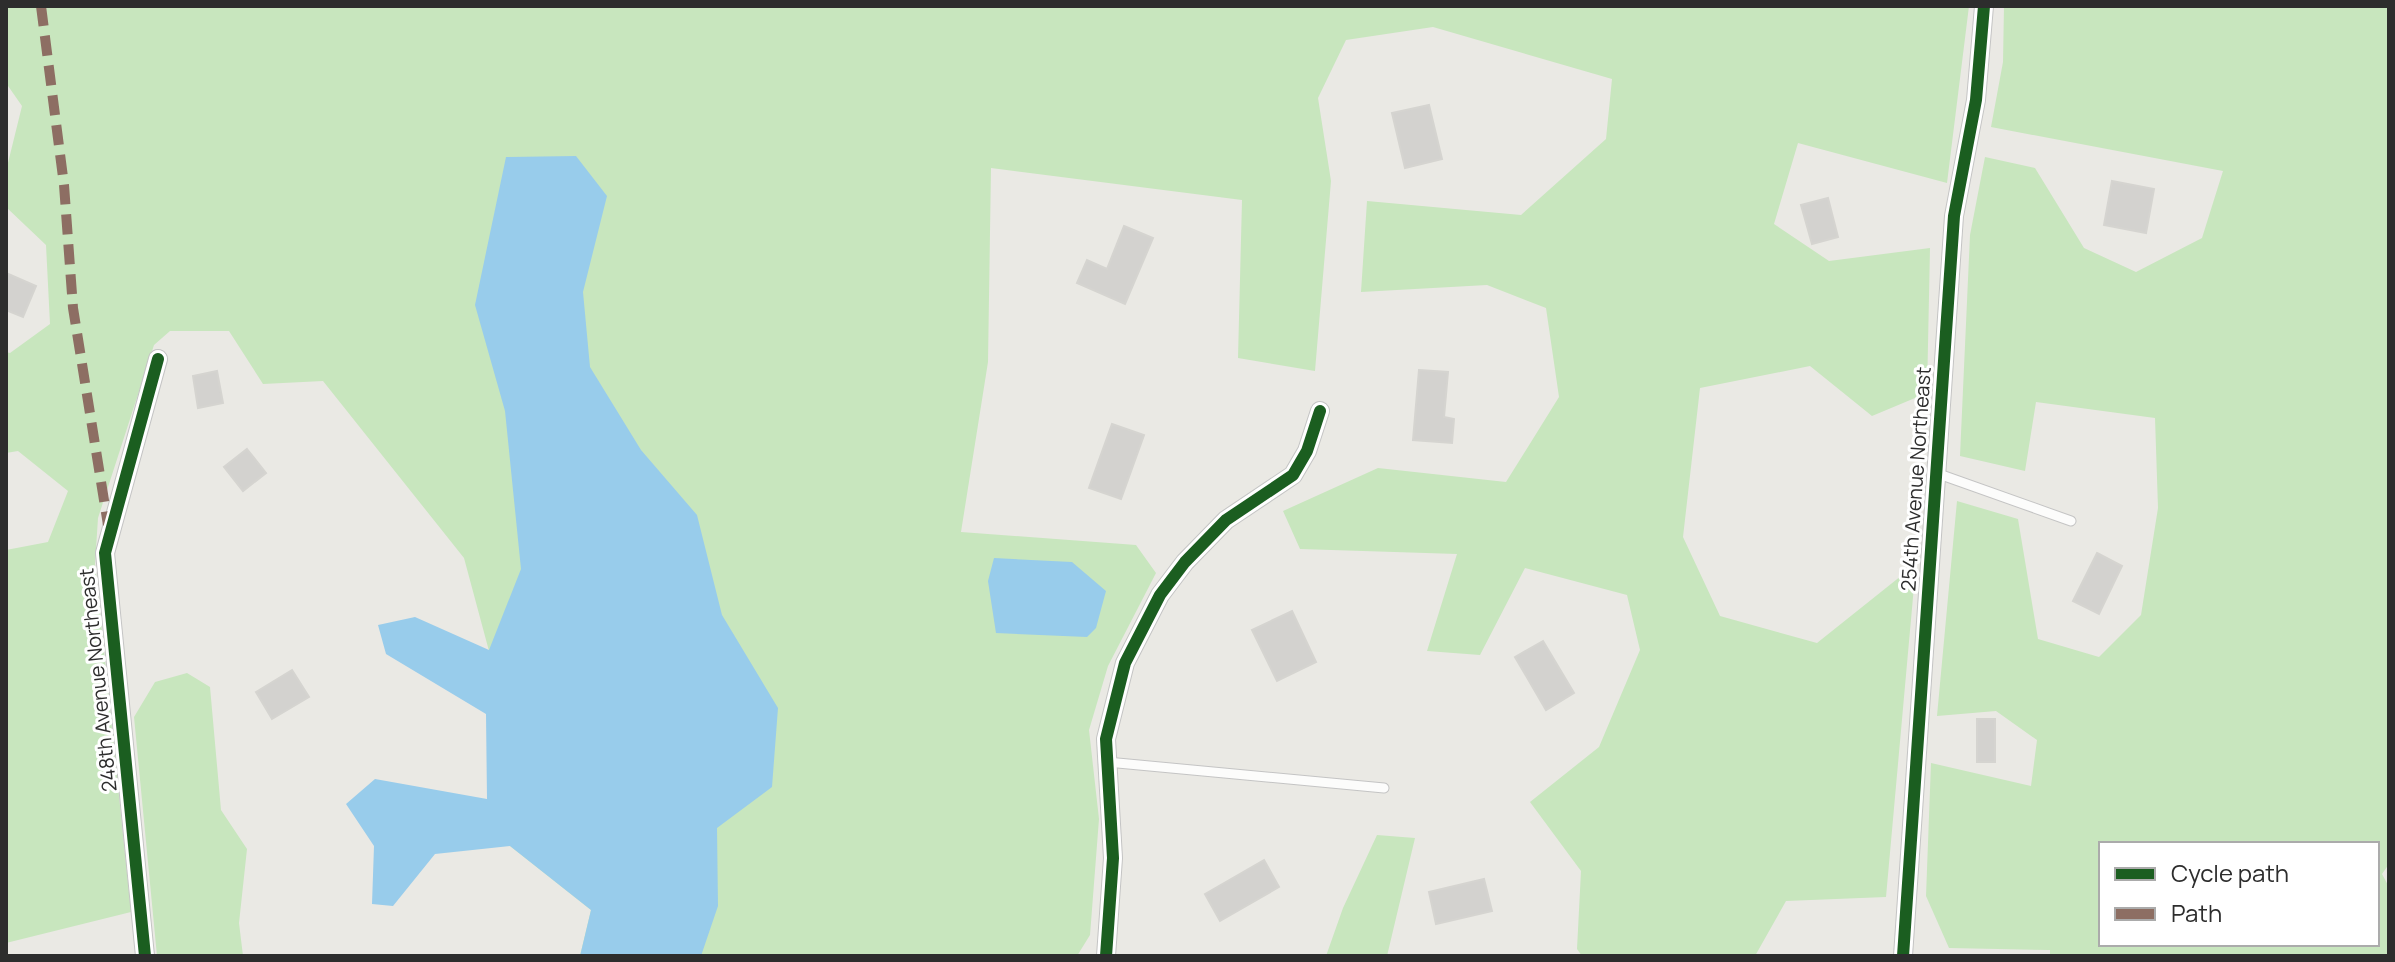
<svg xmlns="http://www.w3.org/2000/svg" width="2395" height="962" font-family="Manrope,sans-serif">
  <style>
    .green { fill: #c8e6be; fill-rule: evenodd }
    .water { fill: #98cceb }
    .building { fill: #d3d2cf; stroke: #d5d4d0; stroke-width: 2 }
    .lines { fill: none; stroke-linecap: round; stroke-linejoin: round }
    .service-casing { stroke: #c4c4c4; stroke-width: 11 }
    .minor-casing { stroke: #c4c4c4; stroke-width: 20 }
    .service { stroke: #fcfcfb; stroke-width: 9 }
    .minor { stroke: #fcfcfb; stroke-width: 18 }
    .quiet { stroke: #8d6e63; stroke-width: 10; stroke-dasharray: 20 10; stroke-linecap: butt }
    .cycleway-casing { stroke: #fff; stroke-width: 17 }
    .cycleway { stroke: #1b5e20; stroke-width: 12 }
    .labels { text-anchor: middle; stroke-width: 6; stroke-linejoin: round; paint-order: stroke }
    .street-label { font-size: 20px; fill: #2d2d2d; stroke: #fff }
  </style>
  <rect width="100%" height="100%" fill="#eae9e4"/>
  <path class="green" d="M6,6H1969L1947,183L1798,143L1774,224L1829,261L1930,248L1927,393L1872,416L1810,366L1700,388L1683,537L1720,616L1817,643L1916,564L1886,897L1786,901L1755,956H1582L1577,949L1581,871L1530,802L1599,747L1640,650L1627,595L1525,568L1480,655L1427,651L1457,554L1300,549L1283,511L1378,468L1506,482L1559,397L1546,308L1487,285L1361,292L1367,201L1521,215L1606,139L1612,79L1433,27L1346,40L1318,98L1331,181L1315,371L1238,358L1242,200L991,168L988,362L961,532L1136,545L1156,573L1108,666L1089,730L1099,819L1090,935L1077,956H580L591,910L510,846L489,651L464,558L323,381L263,384L229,331H170L154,345L98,518L95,564L131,912L6,943V550L48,542L68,491L18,451L6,453V352L10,353L50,324L46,245L6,207V171L22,106L6,83Z
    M2004,6H2389V864L2382,874L2389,887V956H2050V950L1949,948L1926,896L1931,763L2031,786L2037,740L1996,711L1937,716L1957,501L2018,519L2038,639L2099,657L2141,615L2158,508L2155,418L2036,402L2025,471L1960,456L1970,235L1985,157L2035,168L2084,248L2136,272L2202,238L2223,171L1991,127L2003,62ZM2377,844V944H2101V844Z
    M187,673L210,687L221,810L247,849L239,923L243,956H157L134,717L155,682Z
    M1377,835L1415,838L1387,956H1326L1343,908Z"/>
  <path class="water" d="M576,156L607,196L583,292L590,367L641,450L697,515L722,615L778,708L772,787L717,828L718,906L701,956H580L591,910L510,846L435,854L393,906L372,904L374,846L346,804L375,779L487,799L486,714L386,654L378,625L415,617L489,650L521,569L505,411L475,305L506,157Z
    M994,558L1072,562L1106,591L1096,628L1087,637L996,633L988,581Z"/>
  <path class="building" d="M1429,105L1442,159L1405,168L1392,113Z
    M2112,181L2154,189L2146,233L2104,225Z
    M1828,198L1838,237L1812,244L1801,205Z
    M1124,226L1153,238L1125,304L1077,283L1087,260L1107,269Z
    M6,273L36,286L23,317L6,310Z
    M1419,370L1448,372L1444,417L1454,419L1452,443L1413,440Z
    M217,371L223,403L198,408L193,376Z
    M1112,424L1144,435L1121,499L1089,488Z
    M247,449L266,473L243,491L224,467Z
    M2097,553L2122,566L2099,614L2073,601Z
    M1292,611L1316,662L1277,681L1252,630Z
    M1543,641L1574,693L1546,710L1515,657Z
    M292,670L309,697L272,719L256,692Z
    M1977,719H1995V762H1977Z
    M1264,860L1279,887L1220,921L1205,894Z
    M1484,879L1492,911L1436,924L1429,892Z"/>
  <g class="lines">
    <defs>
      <path id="service" d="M1936,473L2071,521
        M1107,762L1384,788"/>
      <path id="minor" d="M145,956L105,553L158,359
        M1106,956L1113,858L1106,739L1125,663L1160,595L1185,562L1226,520L1293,475L1307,451L1320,411
        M1903,956L1954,216L1976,100L1984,6"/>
    </defs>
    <use href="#service" class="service-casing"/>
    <use href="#minor" class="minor-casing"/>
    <use href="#service" class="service"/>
    <use href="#minor" class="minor"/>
    <path class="quiet" d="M41,6L64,185L73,308L108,525"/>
    <defs>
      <path id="cycleway" d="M145,956L105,553L158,359
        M1106,956L1113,858L1106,739L1125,663L1160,595L1185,562L1226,520L1293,475L1307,451L1320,411
        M1903,956L1954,216L1976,100L1984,6"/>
    </defs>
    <use href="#cycleway" class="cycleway-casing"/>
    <use href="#cycleway" class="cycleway"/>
  </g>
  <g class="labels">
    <g class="street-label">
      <text transform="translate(1916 479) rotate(-86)" y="7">254th Avenue Northeast</text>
      <text transform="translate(98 680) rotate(-96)" y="7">248th Avenue Northeast</text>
    </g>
  </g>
  <rect width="2395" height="962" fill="none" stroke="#2d2d2d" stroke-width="16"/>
  <rect x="2099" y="842" width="280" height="104" fill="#ffffff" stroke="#ababab" stroke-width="2"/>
  <rect x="2115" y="868" width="40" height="12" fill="#1b5e20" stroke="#ababab" stroke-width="2"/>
  <text x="2171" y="882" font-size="24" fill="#2d2d2d">Cycle path</text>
  <rect x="2115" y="908" width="40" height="12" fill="#8d6e63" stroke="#ababab" stroke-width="2"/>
  <text x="2171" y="922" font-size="24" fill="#2d2d2d">Path</text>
</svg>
